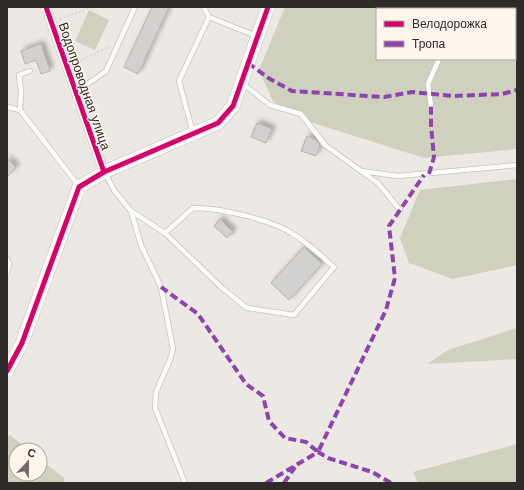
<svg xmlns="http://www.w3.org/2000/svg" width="524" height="490" font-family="Arial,sans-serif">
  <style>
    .green { fill: #d0d0bf; fill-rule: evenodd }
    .building { fill: #d3d1d0; stroke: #b5b3b3; filter: url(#shadow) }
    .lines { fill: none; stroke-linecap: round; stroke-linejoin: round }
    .lane-casing { stroke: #c6c2be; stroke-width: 6 }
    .street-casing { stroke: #c6c2be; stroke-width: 10 }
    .secondary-casing { stroke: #c6c2be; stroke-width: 14 }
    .path { stroke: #d5d4d3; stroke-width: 1.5; stroke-dasharray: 2 2; stroke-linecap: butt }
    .lane { stroke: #fcfcfb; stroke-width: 4.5 }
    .street { stroke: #fcfcfb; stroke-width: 9 }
    .secondary { stroke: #fcfcfb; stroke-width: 13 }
    .quiet { stroke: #8e44ad; stroke-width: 4; stroke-dasharray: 8 4; stroke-linecap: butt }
    .cycleway-casing { stroke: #fef6ec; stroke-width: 8 }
    .cycleway { stroke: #d6006c; stroke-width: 5 }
    .labels { text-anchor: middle; stroke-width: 3; stroke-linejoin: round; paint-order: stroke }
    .street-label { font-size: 13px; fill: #2e2b28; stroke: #fef6ec }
  </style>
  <defs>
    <filter id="shadow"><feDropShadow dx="3.5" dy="-3.5" stdDeviation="2" flood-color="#0004"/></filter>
  </defs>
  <rect width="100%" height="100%" fill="#ece8e3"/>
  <path class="green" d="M285,7H517V149L424,158L304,120L273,101L259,70ZM377,9H515V59H377Z
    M89,10L109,20L95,50L75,41Z
    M517,179V265L453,279L409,263L400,238L420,190Z
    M517,328V359L427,364L448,350Z
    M10,435L29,450H16V474H40V459L64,478V483H7V437Z
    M517,444V483H418L413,472Z"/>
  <path class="building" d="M152,7H169L138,74L124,67Z
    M41,44L50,71L41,74L36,60L25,64L21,51Z
    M257,123L272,129L266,143L251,137Z
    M307,136L316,140L320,145L316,156L301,151Z
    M7,158L16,167L7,177Z
    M220,219L233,232L227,238L214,226Z
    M304,247L322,264L289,300L271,283Z"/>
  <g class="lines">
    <defs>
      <path id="lane" d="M204,7L209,17
        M456,9V7
        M242,83L270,105L301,114L325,145L361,171L398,176L517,165
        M76,92L106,71L135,7
        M431,106L428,84L439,59
        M7,107L20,110L78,185
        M20,110L21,91L19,75L30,71
        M193,133L179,81L209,17L256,36
        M362,172L378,183L400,210
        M105,173L114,190L131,211L165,233L221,287L247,308L294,315L334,267C321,256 308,243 293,234C270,219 220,208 193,208L165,233
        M131,211L141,245L161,287L173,349L170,360L156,392L155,408L185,483
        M7,259L9,263L7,273"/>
      <path id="street" d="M46,7L104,172"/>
      <path id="secondary" d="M7,371L22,343L79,187L104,172L218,123L233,106L268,7"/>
    </defs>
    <use href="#lane" class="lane-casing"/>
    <use href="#street" class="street-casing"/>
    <use href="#secondary" class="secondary-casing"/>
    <path class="path" d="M60,19L92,7
      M76,63L110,46"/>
    <use href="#lane" class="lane"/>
    <use href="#street" class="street"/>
    <use href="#secondary" class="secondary"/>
    <path class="quiet" d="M498,7L502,9
      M515,14L517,15
      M248,63L270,79L292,91L384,97L412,92L453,96L502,94L517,90
      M429,174L434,157L431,125V106
      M161,287L198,314L246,384L263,396L269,421L285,438L306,442L318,452L386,310L395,278L389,226L424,175
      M266,483L318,452L328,458L372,472L391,483
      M284,483L295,467"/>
    <defs>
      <path id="cycleway" d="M46,7L104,172
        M7,371L22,343L79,187L104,172L218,123L233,106L268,7"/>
    </defs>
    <use href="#cycleway" class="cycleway-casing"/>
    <use href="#cycleway" class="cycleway"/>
  </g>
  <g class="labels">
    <g class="street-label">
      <text transform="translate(85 86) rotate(71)" y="5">Водопроводная улица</text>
    </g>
  </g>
  <rect width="524" height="490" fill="none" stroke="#2e2b28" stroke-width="16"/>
  <rect x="376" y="8" width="140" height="52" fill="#fef6ec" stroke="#aba59e"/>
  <rect x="384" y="21" width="20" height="6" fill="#d6006c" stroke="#aba59e"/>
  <text x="412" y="28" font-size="12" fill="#2e2b28">Велодорожка</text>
  <rect x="384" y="41" width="20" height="6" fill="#8e44ad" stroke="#aba59e"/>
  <text x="412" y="48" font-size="12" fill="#2e2b28">Тропа</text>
  <g transform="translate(28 462) rotate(22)"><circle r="19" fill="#fef6ec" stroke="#aba59e"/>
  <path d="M0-3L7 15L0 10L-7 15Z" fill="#706d69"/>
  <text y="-6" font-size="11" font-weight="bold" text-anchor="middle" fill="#2e2b28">С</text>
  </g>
</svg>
